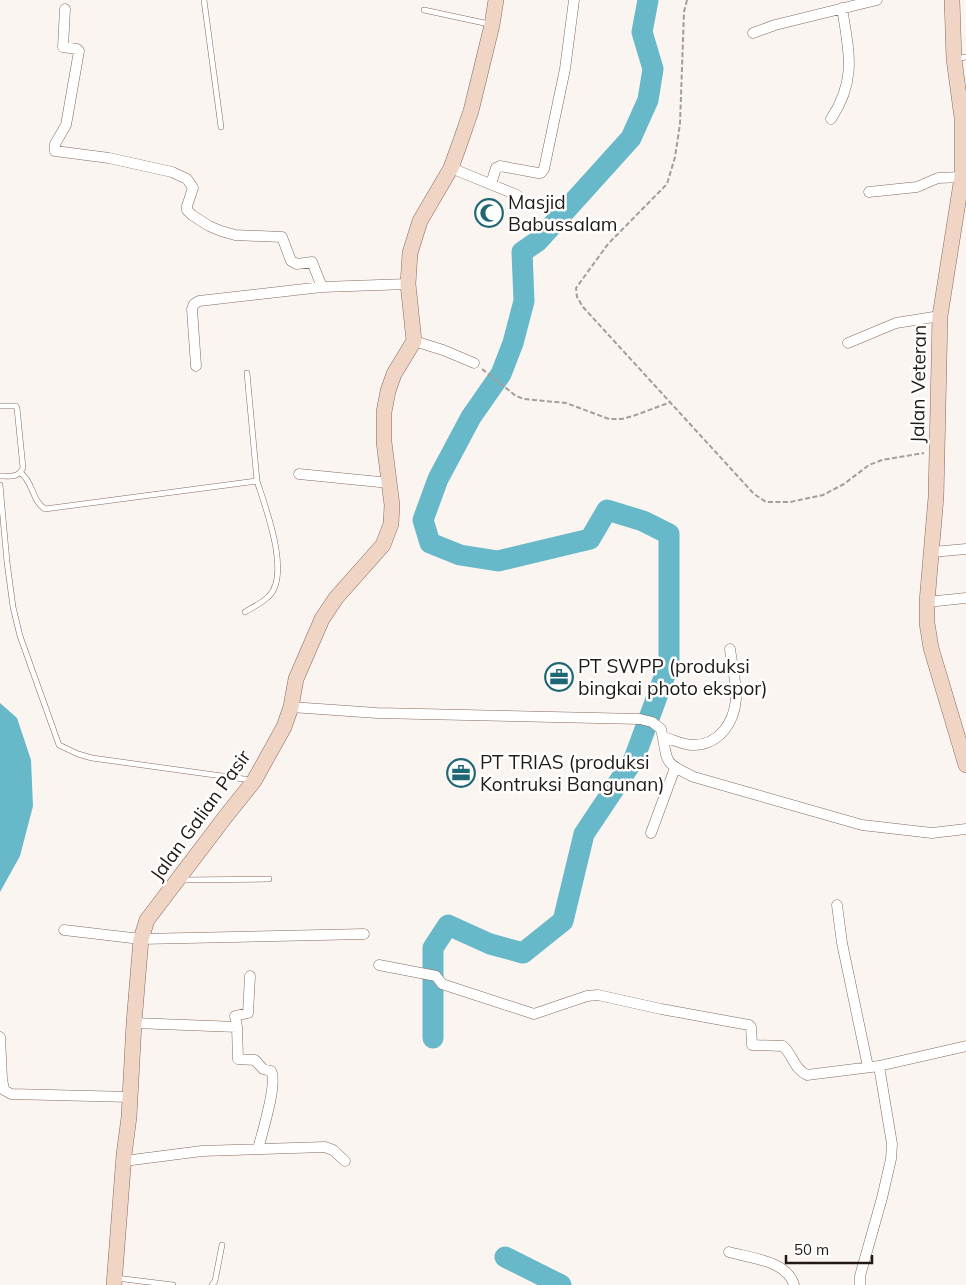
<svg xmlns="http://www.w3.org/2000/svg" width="966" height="1285" font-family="Mulish,sans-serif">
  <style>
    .water { fill: #67b8c8 }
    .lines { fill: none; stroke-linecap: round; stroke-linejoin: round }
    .river { stroke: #67b8c8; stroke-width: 21 }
    .lane-casing { stroke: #836a5e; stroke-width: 6 }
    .street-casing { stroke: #836a5e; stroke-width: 11 }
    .secondary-casing { stroke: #836a5e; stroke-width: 16 }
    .path { stroke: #a49d99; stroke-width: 2; stroke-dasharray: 5 2.5; stroke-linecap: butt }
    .lane { stroke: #fff; stroke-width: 5 }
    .street { stroke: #fff; stroke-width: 10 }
    .secondary { stroke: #f0d4c4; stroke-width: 15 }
    .labels { text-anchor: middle; stroke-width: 5; stroke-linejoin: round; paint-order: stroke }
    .poi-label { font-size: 19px; fill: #221914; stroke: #fff; text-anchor: start }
    .street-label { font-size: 19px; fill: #221914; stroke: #fff }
  </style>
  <rect width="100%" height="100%" fill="#fbf5f2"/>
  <path class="water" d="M0,703L17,718L31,760L33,806L20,856L0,892Z"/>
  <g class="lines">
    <path class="river" d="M433,1038V948L448,925L490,944L523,953L563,921L584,834L634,759L669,664V534L643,521L607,510L590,539L498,561L460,555L430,543L423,520L438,479L471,417L501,374L513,343L524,301L522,252L538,241L631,138L648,100L653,69L642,32L648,0
      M505,1257L561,1285"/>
    <defs>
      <path id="lane" d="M204,0L221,127
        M424,10L489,24
        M955,59L966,57
        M247,373L257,481
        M0,406H16L17,408L23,468C18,478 10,476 0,476
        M21,473C33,482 32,501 45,509L257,481C265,506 292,576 268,597C262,603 253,607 245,612
        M0,485L7,562L13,607L20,636L59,745L78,754L92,758L251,780
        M181,880L269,879
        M116,1278L173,1285
        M212,1285L215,1281L222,1245"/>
      <path id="street" d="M65,9L63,47L77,49L79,51L66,125L55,144V151L109,158L172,172L187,179L193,188L187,206V210L192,215L209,226L221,231L235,235L282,237L291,261L297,264L312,262L322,287
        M753,33L775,25L877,0
        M831,119C857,80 849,52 842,8
        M451,168L517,195
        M491,184L496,168L500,166L538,173H541L544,169L565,69L574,0
        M869,192L917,187L938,178L962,177
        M414,341L443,350L474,363
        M848,343L896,323L940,316
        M196,366L192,309L194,304L199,301L322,287L408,284
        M299,474L390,483
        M932,552L966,549
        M927,602L966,598
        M291,707L377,713L640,719L652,722L661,729C669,762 660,761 694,777L862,825L932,833L966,829
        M663,737C672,739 683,745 693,745C719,745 734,723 736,699C737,685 732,664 730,649
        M651,833L675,768
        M837,905L842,943L868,1067
        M64,930L141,939L364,934
        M379,965L436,976L442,984L534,1014L587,996L598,995L661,1009L749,1025L751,1027L752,1045L783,1046C793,1055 794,1069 807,1075L879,1066L966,1046
        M134,1023L237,1027L238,1059L255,1060L263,1069L271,1071C278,1083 262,1133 258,1149
        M237,1027L235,1016L248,1013L250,976
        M0,1037L2,1079L4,1090L11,1094L131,1097
        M124,1161L202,1151L325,1147L333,1150L345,1161
        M729,1252C749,1258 787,1260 794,1285
        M860,1285V1276L882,1198L891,1159L892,1144L879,1066"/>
      <path id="secondary" d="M952,0L954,59L962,118V177L940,316L936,497L927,602V623L931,648L966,765
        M114,1285L124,1155L129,1117L134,1023L141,939L147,920L226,816L254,781L284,727L291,707L296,679L322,619L336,598L383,545L391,524L392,505L384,442V412L388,391L394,374L414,341L408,284L410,253L420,221L451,168L461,140L471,111L492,25L496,0"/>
    </defs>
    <use href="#lane" class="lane-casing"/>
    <use href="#street" class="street-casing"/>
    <use href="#secondary" class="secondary-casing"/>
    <path class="path" d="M687,0L684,12L680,124L675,157L667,184L608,244L576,288L577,297L583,307L754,494L766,502H790L823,495L844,484L869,465L882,460L924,453
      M482,369L516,396L524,399L566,403L609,419H622L633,416L671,402"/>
    <use href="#lane" class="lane"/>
    <use href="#street" class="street"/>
    <use href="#secondary" class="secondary"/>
  </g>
  <defs>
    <symbol id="mosque-ring" viewBox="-11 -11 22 22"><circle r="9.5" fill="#fff" stroke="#1f6774" stroke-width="1.5"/><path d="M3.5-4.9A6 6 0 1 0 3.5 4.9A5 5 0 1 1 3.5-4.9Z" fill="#1f6774"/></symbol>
    <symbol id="office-ring" viewBox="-11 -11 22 22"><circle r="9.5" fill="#fff" stroke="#1f6774" stroke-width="1.5"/><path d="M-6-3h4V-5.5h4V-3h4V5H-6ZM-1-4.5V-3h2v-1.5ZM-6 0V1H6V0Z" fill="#1f6774"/></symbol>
  </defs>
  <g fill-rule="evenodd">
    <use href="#mosque-ring" x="473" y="197" width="32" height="32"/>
    <use href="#office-ring" x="543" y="661" width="32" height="32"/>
    <use href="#office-ring" x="445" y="757" width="32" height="32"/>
  </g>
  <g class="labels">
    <g class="poi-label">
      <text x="508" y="209">Masjid<tspan x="508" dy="22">Babussalam</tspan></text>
      <text x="578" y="673">PT SWPP (produksi<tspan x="578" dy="22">bingkai photo ekspor)</tspan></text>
      <text x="480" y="769">PT TRIAS (produksi<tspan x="480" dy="22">Kontruksi Bangunan)</tspan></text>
    </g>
    <g class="street-label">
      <text transform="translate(918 384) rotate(-89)" y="7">Jalan Veteran</text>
      <text transform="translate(200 815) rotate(-54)" y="7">Jalan Galian Pasir</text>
    </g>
  </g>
  <path d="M786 1255v8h86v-8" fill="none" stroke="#221914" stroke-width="2.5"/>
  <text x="794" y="1255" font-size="15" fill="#221914" stroke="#ffffff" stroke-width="4" paint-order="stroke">50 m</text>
</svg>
